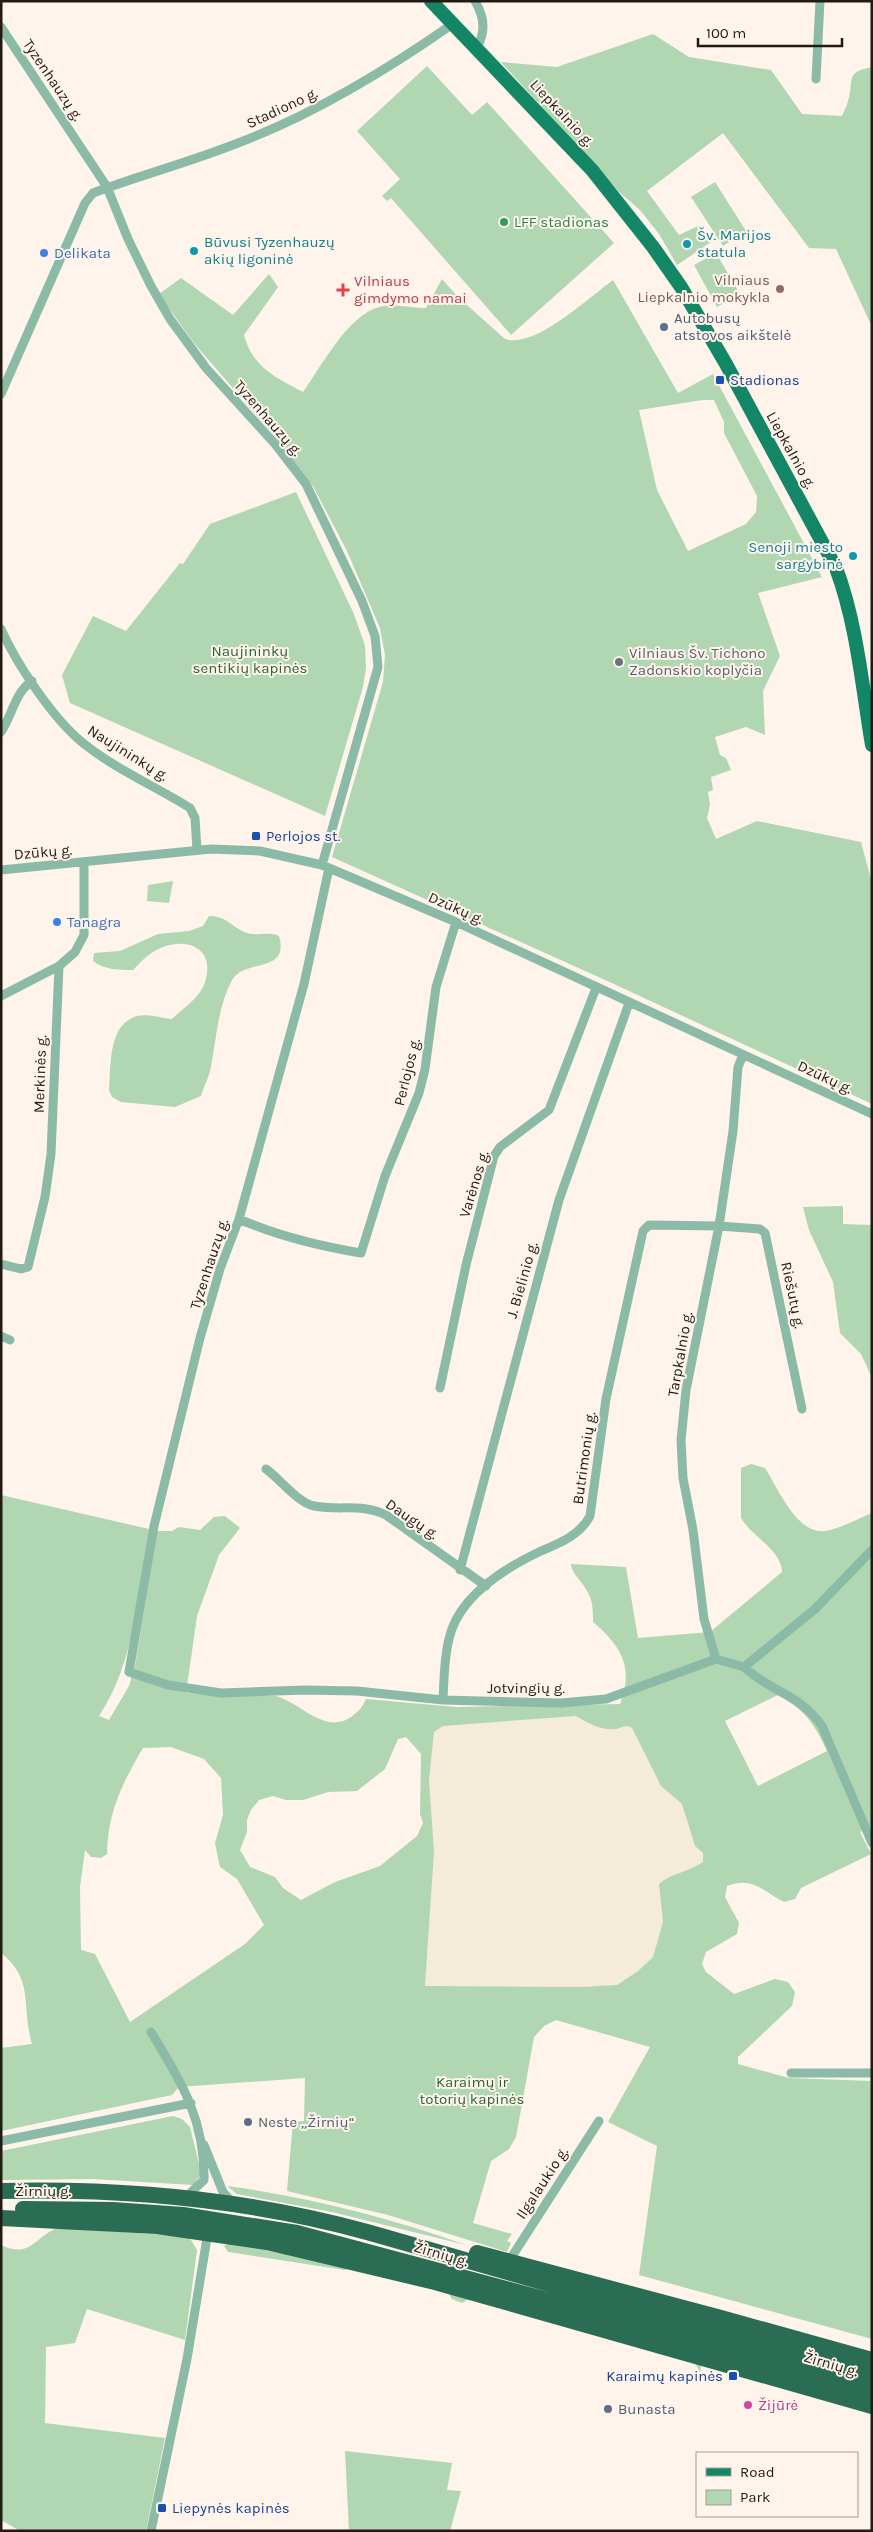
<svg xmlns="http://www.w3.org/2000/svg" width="873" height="2532" font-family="Karla,sans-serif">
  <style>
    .industrial { fill: #f4ecd6 }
    .green { fill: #b0d6b2; fill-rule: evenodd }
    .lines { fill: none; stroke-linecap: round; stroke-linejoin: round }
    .street { stroke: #8bbba6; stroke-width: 9 }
    .primary { stroke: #138765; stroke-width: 14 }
    .highway { stroke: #2a6c54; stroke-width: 16 }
    .leisure-dot { fill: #2e9e5b; stroke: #fef4eb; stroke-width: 2 }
    .culture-dot { fill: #0f9aa8; stroke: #fef4eb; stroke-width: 2 }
    .shop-dot { fill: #3f7fe0; stroke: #fef4eb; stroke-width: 2 }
    .education-dot { fill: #8d6e63; stroke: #fef4eb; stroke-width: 2 }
    .health-dot { fill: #e0444e; stroke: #fef4eb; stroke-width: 2 }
    .service-dot { fill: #5c6f8a; stroke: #fef4eb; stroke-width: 2 }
    .transit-dot { fill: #1a4fb4; stroke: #fef4eb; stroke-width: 2 }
    .worship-dot { fill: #6b7280; stroke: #fef4eb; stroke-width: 2 }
    .hotel-dot { fill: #d1479c; stroke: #fef4eb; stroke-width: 2 }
    .labels { text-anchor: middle; stroke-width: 4; stroke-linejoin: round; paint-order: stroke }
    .street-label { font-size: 15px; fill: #231b13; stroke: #fef4eb }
    .leisure-label { font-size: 15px; fill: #27864d; stroke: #fef4eb; text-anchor: start }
    .culture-label { font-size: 15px; fill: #0d838f; stroke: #fef4eb; text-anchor: start }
    .shop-label { font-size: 15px; fill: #366cbe; stroke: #fef4eb; text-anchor: start }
    .education-label { font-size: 15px; fill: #785e54; stroke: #fef4eb; text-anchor: end }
    .health-label { font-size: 15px; fill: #be3a42; stroke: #fef4eb; text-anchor: start }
    .service-label { font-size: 15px; fill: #4e5e75; stroke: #fef4eb; text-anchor: start }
    .transit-label { font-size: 15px; fill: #164399; stroke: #fef4eb; text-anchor: start }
    .park-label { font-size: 15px; fill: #2b6433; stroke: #fef4eb }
    .worship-label { font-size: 15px; fill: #5b616d; stroke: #fef4eb; text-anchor: start }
    .hotel-label { font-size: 15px; fill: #b23c85; stroke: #fef4eb; text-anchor: start }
  </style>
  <rect width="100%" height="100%" fill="#fef4eb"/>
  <path class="industrial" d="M576,1716L590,1725L615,1729L623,1726L632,1728L661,1786L682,1803L695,1846L703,1853V1862L692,1870L666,1878L659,1884L663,1922L653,1957L638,1971L617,1985L581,1987L425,1986L434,1852L429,1780L434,1732L443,1726Z"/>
  <path class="green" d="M653,34L689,57L771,70L802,114L842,116C844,111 847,106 848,101C855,80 843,73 872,67V327L836,249L809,248L723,133L647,191L679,235L698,226L711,242L677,265L659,234L640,210L618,191L501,62L557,67Z
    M427,66L472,115L487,102L614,243L511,335L391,198L387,201L382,196L400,179L357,131Z
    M715,182L746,231L723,246L691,197Z
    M716,253L740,294L717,307L694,265Z
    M269,274L278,287L244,335C253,368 275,377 303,392C321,367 348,315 379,307C393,303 412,308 426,308L442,279L458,297L505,339C535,349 588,298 613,280L678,393L713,374L822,577L758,593L780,656L763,691L765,735L746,727L715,737L720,755L726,758L731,770L711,777L713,790L708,792L710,805L707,818L716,839L757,821L861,842L872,883V1104L614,984L332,857L383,682L385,655L380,628L347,551L313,486L271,432L193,342L159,294L181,278L233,315ZM703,400H714L724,422V433L757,496L756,512L746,524L688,551L657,490L639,410Z
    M296,492L354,614L365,646L366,668L363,687L325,816L70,703L62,675L93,616L126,631L180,563L183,564L210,524Z
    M173,881L169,903L147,901L148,885Z
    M209,916C226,916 231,926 244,932C256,937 268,931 279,936C290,975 243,957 231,982C218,1008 216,1039 211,1067C209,1077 204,1086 201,1096L175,1107L121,1102L112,1097L109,1090C111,1068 108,1029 132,1018C144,1012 160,1018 172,1019C182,1009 201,997 205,982C217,944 180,935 153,952C146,956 139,964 133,970C119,970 105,970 93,961L94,953L120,951L158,934L189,931L203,926Z
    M843,1206V1224L872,1225V1378L861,1354L840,1333L833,1282L809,1230L803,1207Z
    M751,1464L765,1468C778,1488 797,1535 825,1531C840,1529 857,1519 872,1513V1826L860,1832L871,1854L801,1888L795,1899L784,1902C763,1891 752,1876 727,1886L725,1897L739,1923L737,1934L706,1952L702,1964L706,1972L734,1994L775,1979L788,1982L795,1992L792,2006L738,2057V2064L789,2078L872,2081V2339L639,2275L657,2146L608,2122L650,2047L556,2020L544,2026L534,2037L516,2137L509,2149L491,2161L473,2223L512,2234L507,2241L511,2243L507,2252L388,2215L287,2191L293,2122L304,2121L305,2078L179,2087L172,2095L1,2131V2048L32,2044C21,2007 35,1980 1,1953V1495L149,1529C138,1592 135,1663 99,1716L109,1720L129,1686L135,1666L157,1531H172L179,1527L200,1530L214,1517L225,1516L240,1528L219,1555L197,1616L186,1693L276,1696C301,1703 325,1735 351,1717C359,1711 362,1708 366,1699L456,1707L620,1704C634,1667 622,1647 593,1622C593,1611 593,1600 587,1591C583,1582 571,1573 571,1564L626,1567L638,1638L710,1632L782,1572C782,1550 751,1536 741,1518V1468ZM778,1695C805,1710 814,1723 827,1751L758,1786L725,1721ZM576,1716C587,1723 602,1731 616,1729C622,1728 625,1724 632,1728L661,1786L682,1804L695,1846L703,1853V1862C689,1872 671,1873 659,1884L663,1922L653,1957L638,1971L617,1985L581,1987L425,1986L434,1852L429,1780L434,1732L443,1726ZM406,1737L421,1754L420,1814L423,1823L417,1836L380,1866L335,1882L301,1900L283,1888L275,1877L250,1867L240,1850L247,1832V1820L251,1810L259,1800L273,1796L286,1800H303L328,1792L357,1791L385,1769L398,1739ZM171,1747L204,1759L221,1778L223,1815L215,1843L220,1867L237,1879L264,1925L245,1944L130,2022L95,1954L81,1950L80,1887L85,1850L91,1857L101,1858L107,1854C108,1811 122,1784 143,1748Z
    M173,2116L182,2119L190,2127L200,2168V2176L193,2185L93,2179L1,2180V2151Z
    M227,2186C308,2197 388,2217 466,2245L332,2212L237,2194Z
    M57,2228L184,2236L191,2240L197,2250L185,2340L87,2309L75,2343L46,2347L45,2423L165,2438L146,2531H20L1,2520V2245C30,2259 35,2237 57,2228Z
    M230,2242L418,2283L702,2363L700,2372L694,2361L469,2299L462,2303L452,2299L448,2293L349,2268L345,2270L228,2252L224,2246Z
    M345,2451L452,2463L447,2490L461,2491L450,2531H349Z"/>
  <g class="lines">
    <path class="street" d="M475,1C484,16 486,32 477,47
      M1,27L107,187L128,239L151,286L170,319L206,368L275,444L306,484L362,601L375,636L378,667L322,865
      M816,79L820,1
      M1,394L85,203L93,193C141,175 190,162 238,143C315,114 387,70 454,23
      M1,629C16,663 53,719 83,743C115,769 155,786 190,808L195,818L197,850
      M1,732C12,716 15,692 32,681
      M329,868L304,984L239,1219L220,1269L200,1338L154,1526L129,1672L168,1685L221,1693L305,1690L357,1691L443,1700L561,1703L606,1699L716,1659L744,1667L815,1609L872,1550
      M1,870L211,849L260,851L322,865L456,922L872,1114
      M1,996L59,966
      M239,1219C278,1236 319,1246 361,1253L385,1176L419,1093L425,1069L436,987L456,922
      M1,1264L21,1269L28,1267L45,1197L51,1154L59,966L75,952L84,935V862
      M1,1336L10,1340
      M440,1388L466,1265L494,1156L500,1147L549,1110L596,988
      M266,1469C280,1479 298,1503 314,1506C339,1511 363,1503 386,1515L486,1586
      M460,1570L559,1200L629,1003
      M716,1659L704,1619L693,1530L683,1478L681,1440L686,1390L719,1226L733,1131L738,1067L743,1055
      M744,1667C770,1692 799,1693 822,1726L872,1843
      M443,1700C444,1680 444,1658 449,1639C458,1597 505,1568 541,1551C560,1543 580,1535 590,1516L606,1399L643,1231L649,1225L719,1226L760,1229L765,1233L802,1409
      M151,2032C181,2082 205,2119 204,2180L186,2197
      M791,2073H872
      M1,2141L191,2103
      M204,2145L223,2192L232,2202
      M509,2261L599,2121
      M151,2531L187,2359L208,2232"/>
    <path class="primary" d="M431,1L592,170L653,247L681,287L726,364L836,568C857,624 862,686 872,745"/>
    <path class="highway" d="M1,2191C125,2188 247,2199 367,2232L872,2376
      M23,2209L113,2210L183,2215L297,2233L644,2326L872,2392
      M1,2218L157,2226L267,2242L435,2282L872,2406
      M477,2253L721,2318L872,2360"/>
  </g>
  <circle class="leisure-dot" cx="504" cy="222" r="5"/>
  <g class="culture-dot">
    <circle cx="687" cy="244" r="5"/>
    <circle cx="194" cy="251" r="5"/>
    <circle cx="853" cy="556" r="5"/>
  </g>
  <g class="shop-dot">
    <circle cx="44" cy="253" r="5"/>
    <circle cx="57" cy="922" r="5"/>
  </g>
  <circle class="education-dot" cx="780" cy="289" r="5"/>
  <path class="health-dot" d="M340.5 282.5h5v5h5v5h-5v5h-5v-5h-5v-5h5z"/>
  <g class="service-dot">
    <circle cx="664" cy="327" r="5"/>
    <circle cx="248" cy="2122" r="5"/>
    <circle cx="608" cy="2409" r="5"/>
  </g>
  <g class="transit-dot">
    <rect x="715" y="375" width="10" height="10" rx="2.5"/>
    <rect x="251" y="831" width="10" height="10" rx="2.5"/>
    <rect x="728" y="2371" width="10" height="10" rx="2.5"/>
    <rect x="157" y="2503" width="10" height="10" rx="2.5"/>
  </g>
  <circle class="worship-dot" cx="619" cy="662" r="5"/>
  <circle class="hotel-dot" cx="748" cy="2405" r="5"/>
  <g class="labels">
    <g class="street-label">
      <text transform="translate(53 80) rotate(56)" y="5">Tyzenhauzų g.</text>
      <text transform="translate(282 108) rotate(-25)" y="5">Stadiono g.</text>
      <text transform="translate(562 113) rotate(47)" y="5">Liepkalnio g.</text>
      <text transform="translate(268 418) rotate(49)" y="5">Tyzenhauzų g.</text>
      <text transform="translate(791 450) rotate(61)" y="5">Liepkalnio g.</text>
      <text transform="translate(128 753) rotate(32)" y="5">Naujininkų g.</text>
      <text transform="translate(43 852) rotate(-5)" y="5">Dzūkų g.</text>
      <text transform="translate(456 908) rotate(24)" y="5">Dzūkų g.</text>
      <text transform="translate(407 1072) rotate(-76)" y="5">Perlojos g.</text>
      <text transform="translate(40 1074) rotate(-88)" y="5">Merkinės g.</text>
      <text transform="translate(825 1077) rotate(25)" y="5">Dzūkų g.</text>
      <text transform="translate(474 1184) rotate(-73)" y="5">Varėnos g.</text>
      <text transform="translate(209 1264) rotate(-72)" y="5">Tyzenhauzų g.</text>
      <text transform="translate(522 1280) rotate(-74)" y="5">J. Bielinio g.</text>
      <text transform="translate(793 1295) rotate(78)" y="5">Riešutų g.</text>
      <text transform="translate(680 1354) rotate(-80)" y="5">Tarpkalnio g.</text>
      <text transform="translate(584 1458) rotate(-82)" y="5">Butrimonių g.</text>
      <text transform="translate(412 1519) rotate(34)" y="5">Daugų g.</text>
      <text x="526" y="1693">Jotvingių g.</text>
      <text transform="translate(542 2183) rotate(-57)" y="5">Ilgalaukio g.</text>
      <text x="43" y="2196">Žirnių g.</text>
      <text transform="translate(441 2254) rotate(16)" y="5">Žirnių g.</text>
      <text transform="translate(831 2364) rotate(16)" y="5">Žirnių g.</text>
    </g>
    <g class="leisure-label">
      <text x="514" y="227">LFF stadionas</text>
    </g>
    <g class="culture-label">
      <text x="697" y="240">Šv. Marijos<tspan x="697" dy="17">statula</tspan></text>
      <text x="204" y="247">Būvusi Tyzenhauzų<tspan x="204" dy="17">akių ligoninė</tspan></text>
      <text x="843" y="552" text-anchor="end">Senoji miesto<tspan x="843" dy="17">sargybinė</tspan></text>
    </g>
    <g class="shop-label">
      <text x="54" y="258">Delikata</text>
      <text x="67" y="927">Tanagra</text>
    </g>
    <g class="education-label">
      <text x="770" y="285">Vilniaus<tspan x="770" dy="17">Liepkalnio mokykla</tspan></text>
    </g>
    <g class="health-label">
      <text x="354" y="286">Vilniaus<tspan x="354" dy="17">gimdymo namai</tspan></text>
    </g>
    <g class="service-label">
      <text x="674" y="323">Autobusų<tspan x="674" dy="17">atstovos aikštelė</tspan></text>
      <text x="258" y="2127">Neste „Žirnių“</text>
      <text x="618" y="2414">Bunasta</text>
    </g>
    <g class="transit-label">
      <text x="730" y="385">Stadionas</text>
      <text x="266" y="841">Perlojos st.</text>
      <text x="723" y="2381" text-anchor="end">Karaimų kapinės</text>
      <text x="172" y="2513">Liepynės kapinės</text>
    </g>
    <g class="park-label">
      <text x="250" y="656">Naujininkų<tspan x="250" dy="17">sentikių kapinės</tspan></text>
      <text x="472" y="2087">Karaimų ir<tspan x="472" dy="17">totorių kapinės</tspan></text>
    </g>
    <g class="worship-label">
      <text x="629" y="658">Vilniaus Šv. Tichono<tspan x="629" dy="17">Zadonskio koplyčia</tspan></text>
    </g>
    <g class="hotel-label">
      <text x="758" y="2410">Žijūrė</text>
    </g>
  </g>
  <rect width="873" height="2532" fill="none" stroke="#231b13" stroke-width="5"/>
  <rect x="696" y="2452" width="162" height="65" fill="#fef4eb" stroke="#a69d95"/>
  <rect x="706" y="2468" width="25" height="8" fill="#138765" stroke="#a69d95"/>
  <text x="740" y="2477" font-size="15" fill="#231b13">Road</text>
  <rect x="706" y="2490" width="25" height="15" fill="#b0d6b2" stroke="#a69d95"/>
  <text x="740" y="2502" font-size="15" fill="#231b13">Park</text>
  <path d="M698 38v8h144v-8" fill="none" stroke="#231b13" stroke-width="2.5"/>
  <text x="706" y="38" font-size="15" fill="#231b13" stroke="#fef4eb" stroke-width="4" paint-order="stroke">100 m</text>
</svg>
